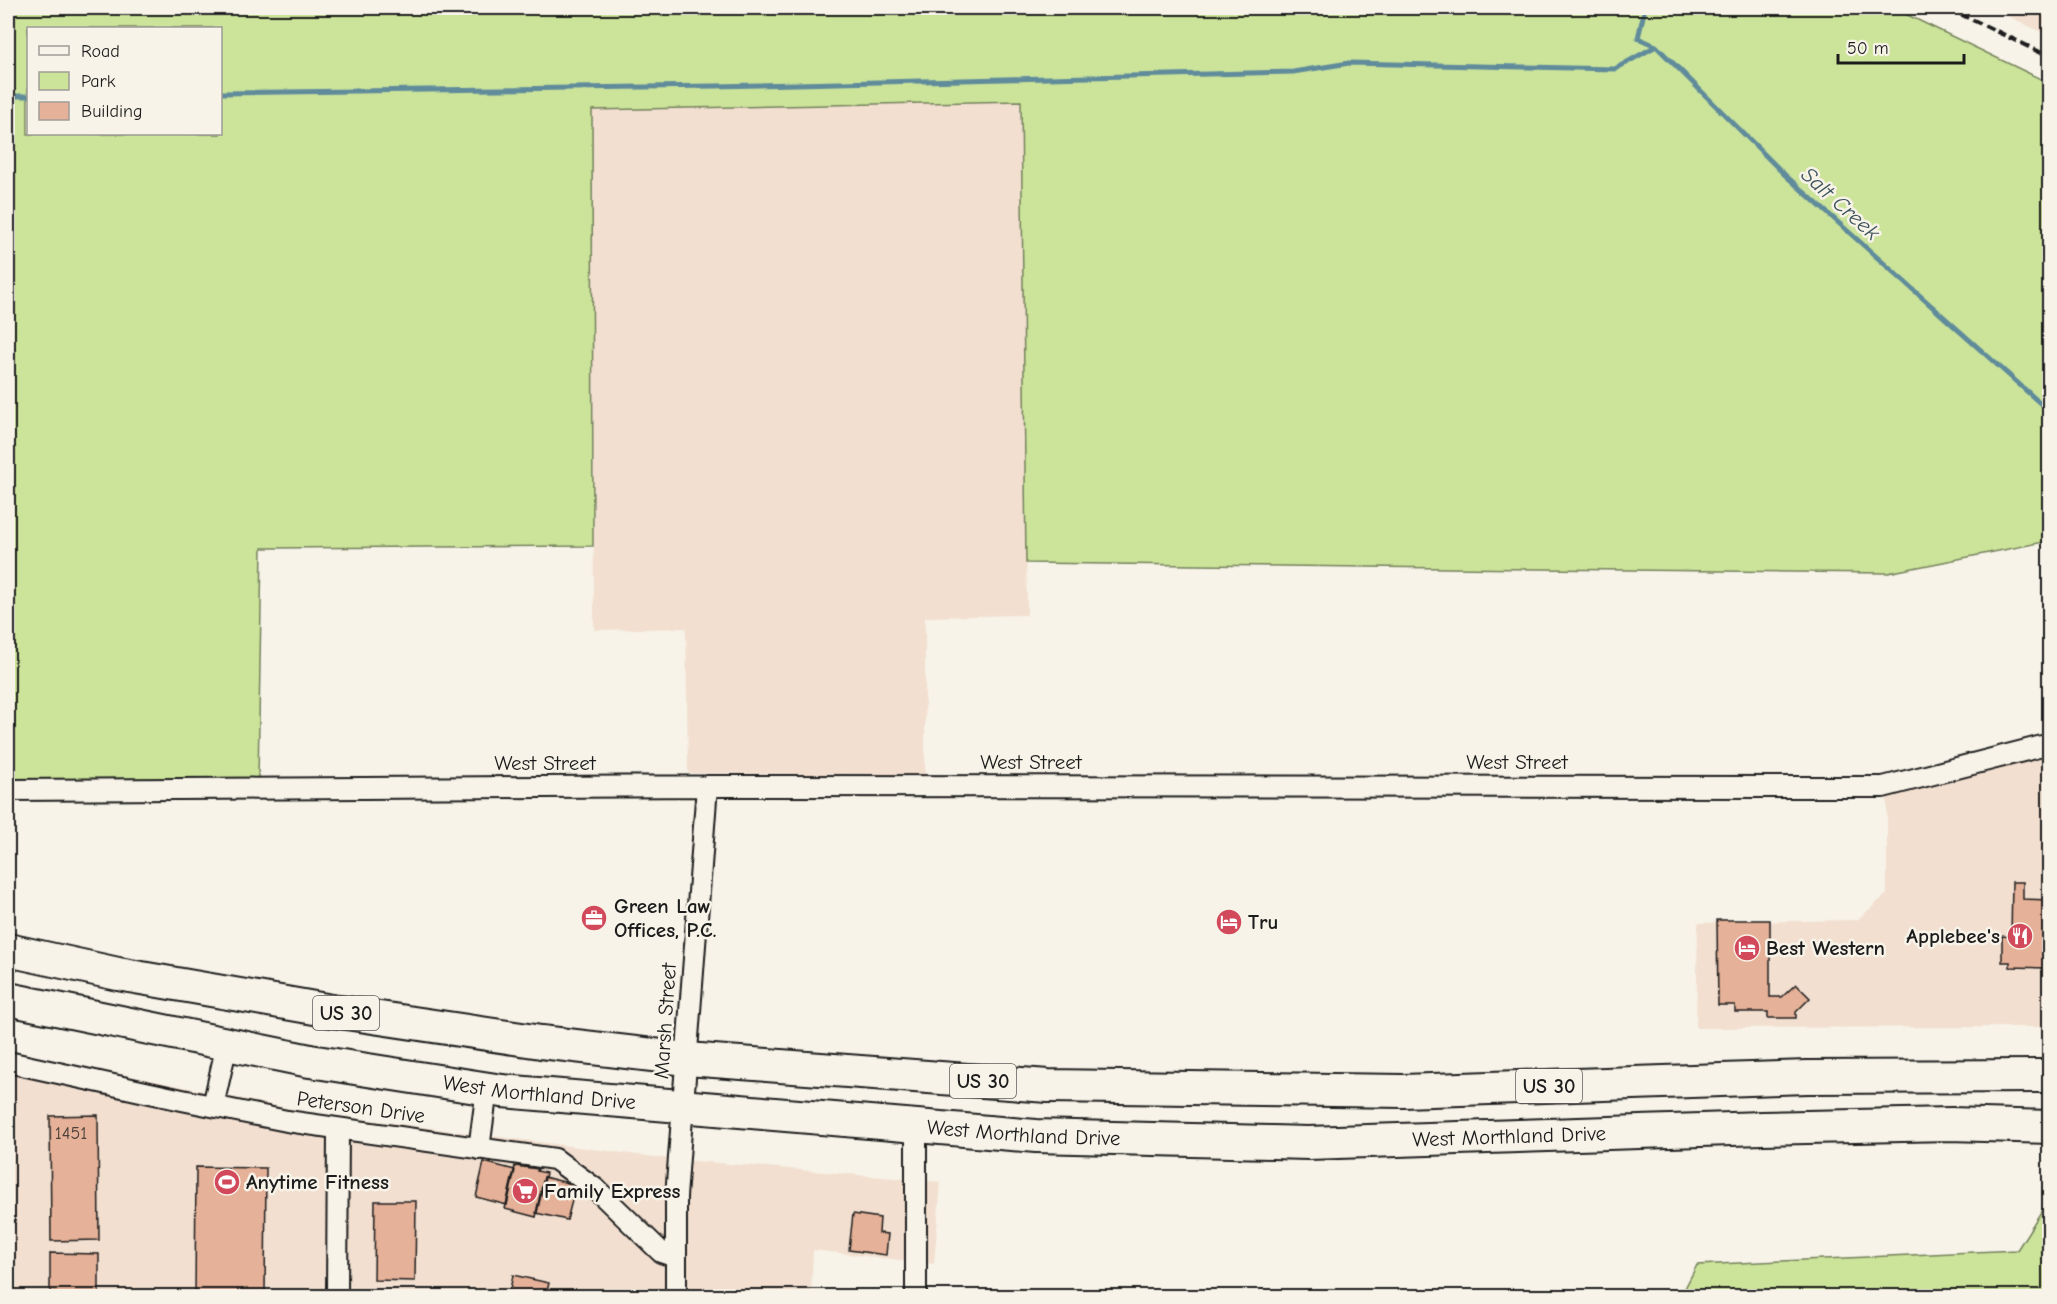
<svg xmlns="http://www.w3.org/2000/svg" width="2057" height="1304" font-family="'Comic Neue',sans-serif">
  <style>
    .built { fill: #f2dfd0 }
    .green { fill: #cbe49a; stroke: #74805b; stroke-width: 1.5; fill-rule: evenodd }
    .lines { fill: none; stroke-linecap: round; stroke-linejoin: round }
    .stream { stroke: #608b9b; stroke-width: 5 }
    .building { fill: #e5b198; stroke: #1c1c1c; stroke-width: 1.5 }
    .minor-casing { stroke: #1c1c1c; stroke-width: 24 }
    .trunk-casing { stroke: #1c1c1c; stroke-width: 36 }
    .minor { stroke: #f7f3e8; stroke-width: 20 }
    .trunk { stroke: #f7f3e8; stroke-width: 32 }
    .rail { stroke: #1c1c1c; stroke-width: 4.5; stroke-dasharray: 9 4.5; stroke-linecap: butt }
    .labels { text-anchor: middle; stroke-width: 5; stroke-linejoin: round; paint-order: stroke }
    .number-label { font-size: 18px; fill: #4e413b }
    .shield { fill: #f7f3e8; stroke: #5e5c59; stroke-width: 1.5 }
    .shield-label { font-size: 20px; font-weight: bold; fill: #1c1c1c }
    .street-label { font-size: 21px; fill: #1c1c1c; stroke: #f7f3e8 }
    .poi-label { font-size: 21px; font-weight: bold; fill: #1c1c1c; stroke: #f7f3e8; text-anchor: start }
    .water-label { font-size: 22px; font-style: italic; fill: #3e545c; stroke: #f7f3e8 }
  </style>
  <rect width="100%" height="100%" fill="#f7f3e8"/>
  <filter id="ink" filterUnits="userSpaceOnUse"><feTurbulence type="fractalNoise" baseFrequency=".0167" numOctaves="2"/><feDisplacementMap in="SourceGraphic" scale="12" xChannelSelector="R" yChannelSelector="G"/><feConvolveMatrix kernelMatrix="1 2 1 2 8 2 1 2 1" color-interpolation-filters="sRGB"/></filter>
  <g filter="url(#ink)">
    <path class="built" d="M2002,8H2049V36L2002,13Z
      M1021,101L1027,615L925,617V775L688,773L686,628L594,630L592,110Z
      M2049,752V1027L1696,1028L1698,923L1857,920L1887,894V797Z
      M8,1051L301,1111L661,1158L941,1182L934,1264L813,1250L811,1296H8Z"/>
    <path class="green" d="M8,8H1893L2049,83V541L1888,573L1026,563L1021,101L592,110L593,546L262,548L258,779H8ZM28,28H220V134H28Z
      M2049,1199V1296H1681L1697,1265L2017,1250Z"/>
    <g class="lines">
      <path class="stream" d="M1645,8L1638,38L1656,46L1785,175L2050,412
        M220,93L715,86L1293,72L1349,63L1615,69L1656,46
        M8,96H28"/>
    </g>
    <path class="building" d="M2012,882H2023V899L2048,900L2049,968L2010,967V962H2002V936L2011,937Z
      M1717,920H1770V997H1782L1796,984L1810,998L1796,1012V1018H1768V1012H1735V1005H1718Z
      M98,1115L99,1240L51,1241L50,1116Z
      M484,1162L515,1170L507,1205L476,1197Z
      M515,1166L538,1169L537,1171L546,1173L536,1217L505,1209Z
      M196,1167L266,1168L265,1296H195Z
      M544,1177L576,1185L567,1220L536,1213Z
      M375,1201H416L415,1281L374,1280Z
      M853,1214L880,1218L879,1233L888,1234L886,1255L849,1250Z
      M50,1253L99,1254V1296H50Z
      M513,1275L549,1283L546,1296H521L509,1294Z"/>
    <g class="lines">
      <defs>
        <path id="minor" d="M8,790L707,786L1883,787L2050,744
          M8,1062L182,1100L287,1121L555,1159L597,1190L661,1252L676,1257
          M213,1106L227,1044
          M479,1149L487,1089
          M337,1296L338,1129
          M676,1296V1197L707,786
          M916,1296V1127"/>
        <g id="trunk">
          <path d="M8,950L118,974L326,1010L541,1042L687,1059L1048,1086L1403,1091L1807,1077L2050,1076"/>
          <path id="s1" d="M8,999L310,1061L502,1091L1036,1136L1308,1143L1762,1128L1951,1124L2050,1127"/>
        </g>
      </defs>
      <use href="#minor" class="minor-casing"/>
      <use href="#trunk" class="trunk-casing"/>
      <use href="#minor" class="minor"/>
      <use href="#trunk" class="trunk"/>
      <path class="rail" d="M1948,8L2050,57"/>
    </g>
  </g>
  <defs>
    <symbol id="office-disc" viewBox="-11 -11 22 22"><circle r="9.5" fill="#d1495b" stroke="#f7f3e8"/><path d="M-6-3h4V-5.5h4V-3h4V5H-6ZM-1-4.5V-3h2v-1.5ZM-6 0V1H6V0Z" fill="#fff"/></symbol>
    <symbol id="hotel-disc" viewBox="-11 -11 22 22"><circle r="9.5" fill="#d1495b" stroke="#f7f3e8"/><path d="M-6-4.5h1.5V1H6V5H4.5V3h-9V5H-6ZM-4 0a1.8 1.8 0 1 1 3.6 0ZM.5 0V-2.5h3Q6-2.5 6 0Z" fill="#fff"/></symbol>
    <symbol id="restaurant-disc" viewBox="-11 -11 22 22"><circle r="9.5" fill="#d1495b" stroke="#f7f3e8"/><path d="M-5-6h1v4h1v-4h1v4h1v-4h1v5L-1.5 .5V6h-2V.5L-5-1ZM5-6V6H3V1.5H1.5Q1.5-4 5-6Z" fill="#fff"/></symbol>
    <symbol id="stadium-disc" viewBox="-11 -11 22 22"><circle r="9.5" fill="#d1495b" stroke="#f7f3e8"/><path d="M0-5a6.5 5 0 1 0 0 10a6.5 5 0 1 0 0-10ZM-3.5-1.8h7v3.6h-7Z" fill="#fff"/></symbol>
    <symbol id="supermarket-disc" viewBox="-11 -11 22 22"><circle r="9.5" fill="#d1495b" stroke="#f7f3e8"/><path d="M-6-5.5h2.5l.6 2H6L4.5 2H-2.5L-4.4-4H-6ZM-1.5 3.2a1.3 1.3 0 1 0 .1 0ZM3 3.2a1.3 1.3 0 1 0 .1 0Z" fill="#fff"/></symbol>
  </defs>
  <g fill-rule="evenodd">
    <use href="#office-disc" x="579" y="903" width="30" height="30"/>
    <use href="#hotel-disc" x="1214" y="907" width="30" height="30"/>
    <use href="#restaurant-disc" x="2005" y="921" width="30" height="30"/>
    <use href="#hotel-disc" x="1732" y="933" width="30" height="30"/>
    <use href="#stadium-disc" x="212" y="1167" width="30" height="30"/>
    <use href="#supermarket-disc" x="510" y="1176" width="30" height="30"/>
  </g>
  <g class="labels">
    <g class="number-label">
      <text x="71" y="1139">1451</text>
    </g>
    <g class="shield">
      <rect x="313" y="996" width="66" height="34" rx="4.5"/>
      <rect x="950" y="1064" width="66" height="34" rx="4.5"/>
      <rect x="1516" y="1069" width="66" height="34" rx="4.5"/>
    </g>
    <g class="shield-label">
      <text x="346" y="1020">US 30</text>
      <text x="983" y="1088">US 30</text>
      <text x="1549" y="1093">US 30</text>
    </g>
    <g class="street-label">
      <text x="1031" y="769">West Street</text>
      <text x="1517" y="769">West Street</text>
      <text x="545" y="770">West Street</text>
      <text transform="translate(665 1021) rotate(-86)" y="7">Marsh Street</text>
      <text dy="7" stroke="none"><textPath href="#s1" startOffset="540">West Morthland Drive</textPath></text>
      <text transform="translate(361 1107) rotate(8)" y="7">Peterson Drive</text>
      <text dy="7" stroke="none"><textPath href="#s1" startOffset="1026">West Morthland Drive</textPath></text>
      <text dy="7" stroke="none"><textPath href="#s1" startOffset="1512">West Morthland Drive</textPath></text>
    </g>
    <g class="poi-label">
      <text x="614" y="913">Green Law<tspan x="614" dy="24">Offices, P.C.</tspan></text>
      <text x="1248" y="929">Tru</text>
      <text x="2000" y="943" text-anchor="end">Applebee's</text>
      <text x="1766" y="955">Best Western</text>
      <text x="246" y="1189">Anytime Fitness</text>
      <text x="544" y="1198">Family Express</text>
    </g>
    <g class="water-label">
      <text transform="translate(1841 203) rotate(42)" y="8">Salt Creek</text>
    </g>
  </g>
  <rect width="2057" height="1304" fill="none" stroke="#f7f3e8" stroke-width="30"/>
  <rect x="15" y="15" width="2027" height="1274" fill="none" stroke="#1c1c1c" stroke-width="2" filter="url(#ink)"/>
  <rect x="27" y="27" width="195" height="108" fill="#f7f3e8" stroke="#9f9d96" stroke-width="1.5"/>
  <rect x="39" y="46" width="30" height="9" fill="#f7f3e8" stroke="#9f9d96" stroke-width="1.5"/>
  <text x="81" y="57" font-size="18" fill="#1c1c1c">Road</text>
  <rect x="39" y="72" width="30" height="18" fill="#cbe49a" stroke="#9f9d96" stroke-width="1.5"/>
  <text x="81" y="87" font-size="18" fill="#1c1c1c">Park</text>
  <rect x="39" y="102" width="30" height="18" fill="#e5b198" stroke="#9f9d96" stroke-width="1.5"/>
  <text x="81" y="117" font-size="18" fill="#1c1c1c">Building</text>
  <path d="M1838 54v9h126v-9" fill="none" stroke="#1c1c1c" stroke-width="3"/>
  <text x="1847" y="54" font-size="18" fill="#1c1c1c" stroke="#f7f3e8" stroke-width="4.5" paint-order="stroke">50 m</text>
</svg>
